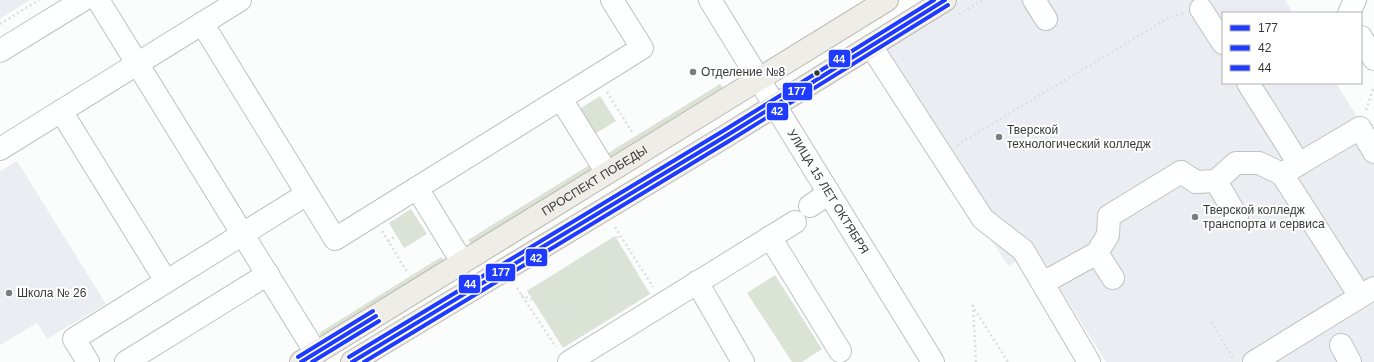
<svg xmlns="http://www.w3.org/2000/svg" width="1374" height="362" font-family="Arial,sans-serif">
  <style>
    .built { fill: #eaeef2 }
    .green { fill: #dae3d6 }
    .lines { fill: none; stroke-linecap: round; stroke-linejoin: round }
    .minor-casing { stroke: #c0c1c1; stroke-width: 24 }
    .major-casing { stroke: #bcb8af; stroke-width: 24 }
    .path { stroke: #dddede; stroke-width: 2.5; stroke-dasharray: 2 3; stroke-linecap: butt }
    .minor { stroke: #feffff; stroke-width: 22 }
    .major { stroke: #efede8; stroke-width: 22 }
    .bus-1-casing { stroke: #fff; stroke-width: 7 }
    .bus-2-casing { stroke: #fff; stroke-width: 7 }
    .bus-3-casing { stroke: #fff; stroke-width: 7 }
    .bus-1 { stroke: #1f3bff; stroke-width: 4 }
    .bus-2 { stroke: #1f3bff; stroke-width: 4 }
    .bus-3 { stroke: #1f3bff; stroke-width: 4 }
    .poi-dot { fill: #7c7d7d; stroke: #fff; stroke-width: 1.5 }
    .bus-dot { fill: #373838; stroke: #fff; stroke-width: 1.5 }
    .labels { text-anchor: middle; stroke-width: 4; stroke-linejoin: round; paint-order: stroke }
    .poi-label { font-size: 12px; fill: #373838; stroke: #fff; text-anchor: start }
    .street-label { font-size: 12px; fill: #373838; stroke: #fff }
    .line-badge { stroke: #fff; stroke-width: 1.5 }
    .badge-label { font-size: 11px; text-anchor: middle; font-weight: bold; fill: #fff }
  </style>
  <rect width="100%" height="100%" fill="#fbfcfc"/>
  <path class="built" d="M0,0H30L0,19Z
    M960,0H1285L1293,13H1223V83H1336L1374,144V280L1240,362H1106L1036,251L1008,266L872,54Z
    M17,161L106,304L47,339L37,323L0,345V171Z
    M1374,299V362H1271Z"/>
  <path class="green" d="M720,84L725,91L609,162L605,155Z
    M600,96L616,121L593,135L578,110Z
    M591,164L595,170L473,247L468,240Z
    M411,209L427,234L404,248L389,223Z
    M615,236L650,294L563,348L527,291Z
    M441,257L446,263L323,340L319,333Z
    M775,275L822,349L802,362H792L747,293Z"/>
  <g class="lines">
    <defs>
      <g id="minor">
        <path d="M98,0L316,353"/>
        <path id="s1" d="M710,0L933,362"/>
        <path d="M1034,0L1046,19"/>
        <path d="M1201,9L1223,43"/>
        <path d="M1349,13L1355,0"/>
        <path d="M202,23L335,239L642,48L612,0"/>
        <path d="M1361,37L1374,59"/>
        <path d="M871,46L983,219L1023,250L1089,362"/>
        <path d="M0,51L83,0"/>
        <path d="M1248,83L1299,164"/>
        <path d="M561,99L607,173"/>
        <path d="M61,111L166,281"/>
        <path d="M0,149L240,0"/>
        <path d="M1216,181L1237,217"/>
        <path d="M417,188L462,262"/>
        <path d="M810,206L829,193"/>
        <path d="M770,237L840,351"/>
        <path d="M1113,278L1097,253L1108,235L1109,216L1181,172L1196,182L1216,181L1236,163H1259L1282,174"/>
        <path d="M1042,281L1052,278L1097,253"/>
        <path d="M697,282L743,362"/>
        <path d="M1360,296L1282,174L1360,128L1374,152"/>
        <path d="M1341,345L1350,362"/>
        <path d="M88,362L74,339L307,194"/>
        <path d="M126,362L268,274"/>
        <path d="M569,362L795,222"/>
        <path d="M1254,362L1374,288"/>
      </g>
      <g id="major">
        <path id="s2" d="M301,362L887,0"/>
        <path d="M352,362L726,136L945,0"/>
      </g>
    </defs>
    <use href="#minor" class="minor-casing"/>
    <use href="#major" class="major-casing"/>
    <path class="path" d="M959,14L983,0
      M0,24L39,0
      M607,92L632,132
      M1366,110L1374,86
      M957,145L1170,17L1184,13
      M615,227L653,287
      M382,231L407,272
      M388,241L417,223
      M517,288L556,347
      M521,295L592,326
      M972,305L1008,362
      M973,305L976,362
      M614,313L618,233
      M1211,322L1234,360"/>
    <use href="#minor" class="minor"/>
    <use href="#major" class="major"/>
    <defs>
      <path id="bus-1" d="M301,362L376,316
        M352,362L726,136L945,0"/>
      <path id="bus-2" d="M312,362L379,321
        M364,362L729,141L948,5"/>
      <path id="bus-3" d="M298,357L373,311
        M349,357L723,131L934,0"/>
    </defs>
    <use href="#bus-1" class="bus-1-casing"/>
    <use href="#bus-2" class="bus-2-casing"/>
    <use href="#bus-3" class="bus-3-casing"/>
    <use href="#bus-1" class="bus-1"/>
    <use href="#bus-2" class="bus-2"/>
    <use href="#bus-3" class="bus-3"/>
  </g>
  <g class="poi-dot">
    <circle cx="693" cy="72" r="4"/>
    <circle cx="999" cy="137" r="4"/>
    <circle cx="1195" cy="217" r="4"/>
    <circle cx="9" cy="293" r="4"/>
  </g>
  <circle class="bus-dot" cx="817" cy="73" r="3.5"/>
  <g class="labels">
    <g class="poi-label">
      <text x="701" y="76">Отделение №8</text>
      <text x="1007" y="134">Тверской<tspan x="1007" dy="14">технологический колледж</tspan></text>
      <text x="1203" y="214">Тверской колледж<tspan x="1203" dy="14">транспорта и сервиса</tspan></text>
      <text x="17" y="297">Школа № 26</text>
    </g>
    <g class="street-label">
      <text dy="4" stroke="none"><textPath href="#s2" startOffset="345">ПРОСПЕКТ ПОБЕДЫ</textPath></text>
      <text dy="4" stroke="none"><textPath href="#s1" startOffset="225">УЛИЦА 15 ЛЕТ ОКТЯБРЯ</textPath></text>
    </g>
  </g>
  <g class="line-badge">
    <rect x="828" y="49" width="23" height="19" rx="4" fill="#1f3bff"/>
    <rect x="782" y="82" width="31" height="19" rx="4" fill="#1f3bff"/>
    <rect x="766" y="102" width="23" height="19" rx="4" fill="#1f3bff"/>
    <rect x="525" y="248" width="23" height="19" rx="4" fill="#1f3bff"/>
    <rect x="485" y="263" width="31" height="19" rx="4" fill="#1f3bff"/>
    <rect x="458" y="274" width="23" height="20" rx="4" fill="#1f3bff"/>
  </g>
  <g class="badge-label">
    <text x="839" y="63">44</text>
    <text x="797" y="95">177</text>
    <text x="777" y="115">42</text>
    <text x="536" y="262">42</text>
    <text x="501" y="276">177</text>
    <text x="470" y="288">44</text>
  </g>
  <rect x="1222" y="12" width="140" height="72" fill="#ffffff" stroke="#afafaf"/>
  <rect x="1230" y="25" width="20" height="6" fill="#1f3bff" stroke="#afafaf"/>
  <text x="1258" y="32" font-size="12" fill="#373838">177</text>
  <rect x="1230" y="45" width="20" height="6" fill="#1f3bff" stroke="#afafaf"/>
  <text x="1258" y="52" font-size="12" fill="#373838">42</text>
  <rect x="1230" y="65" width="20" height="6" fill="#1f3bff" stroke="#afafaf"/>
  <text x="1258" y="72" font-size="12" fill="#373838">44</text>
</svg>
